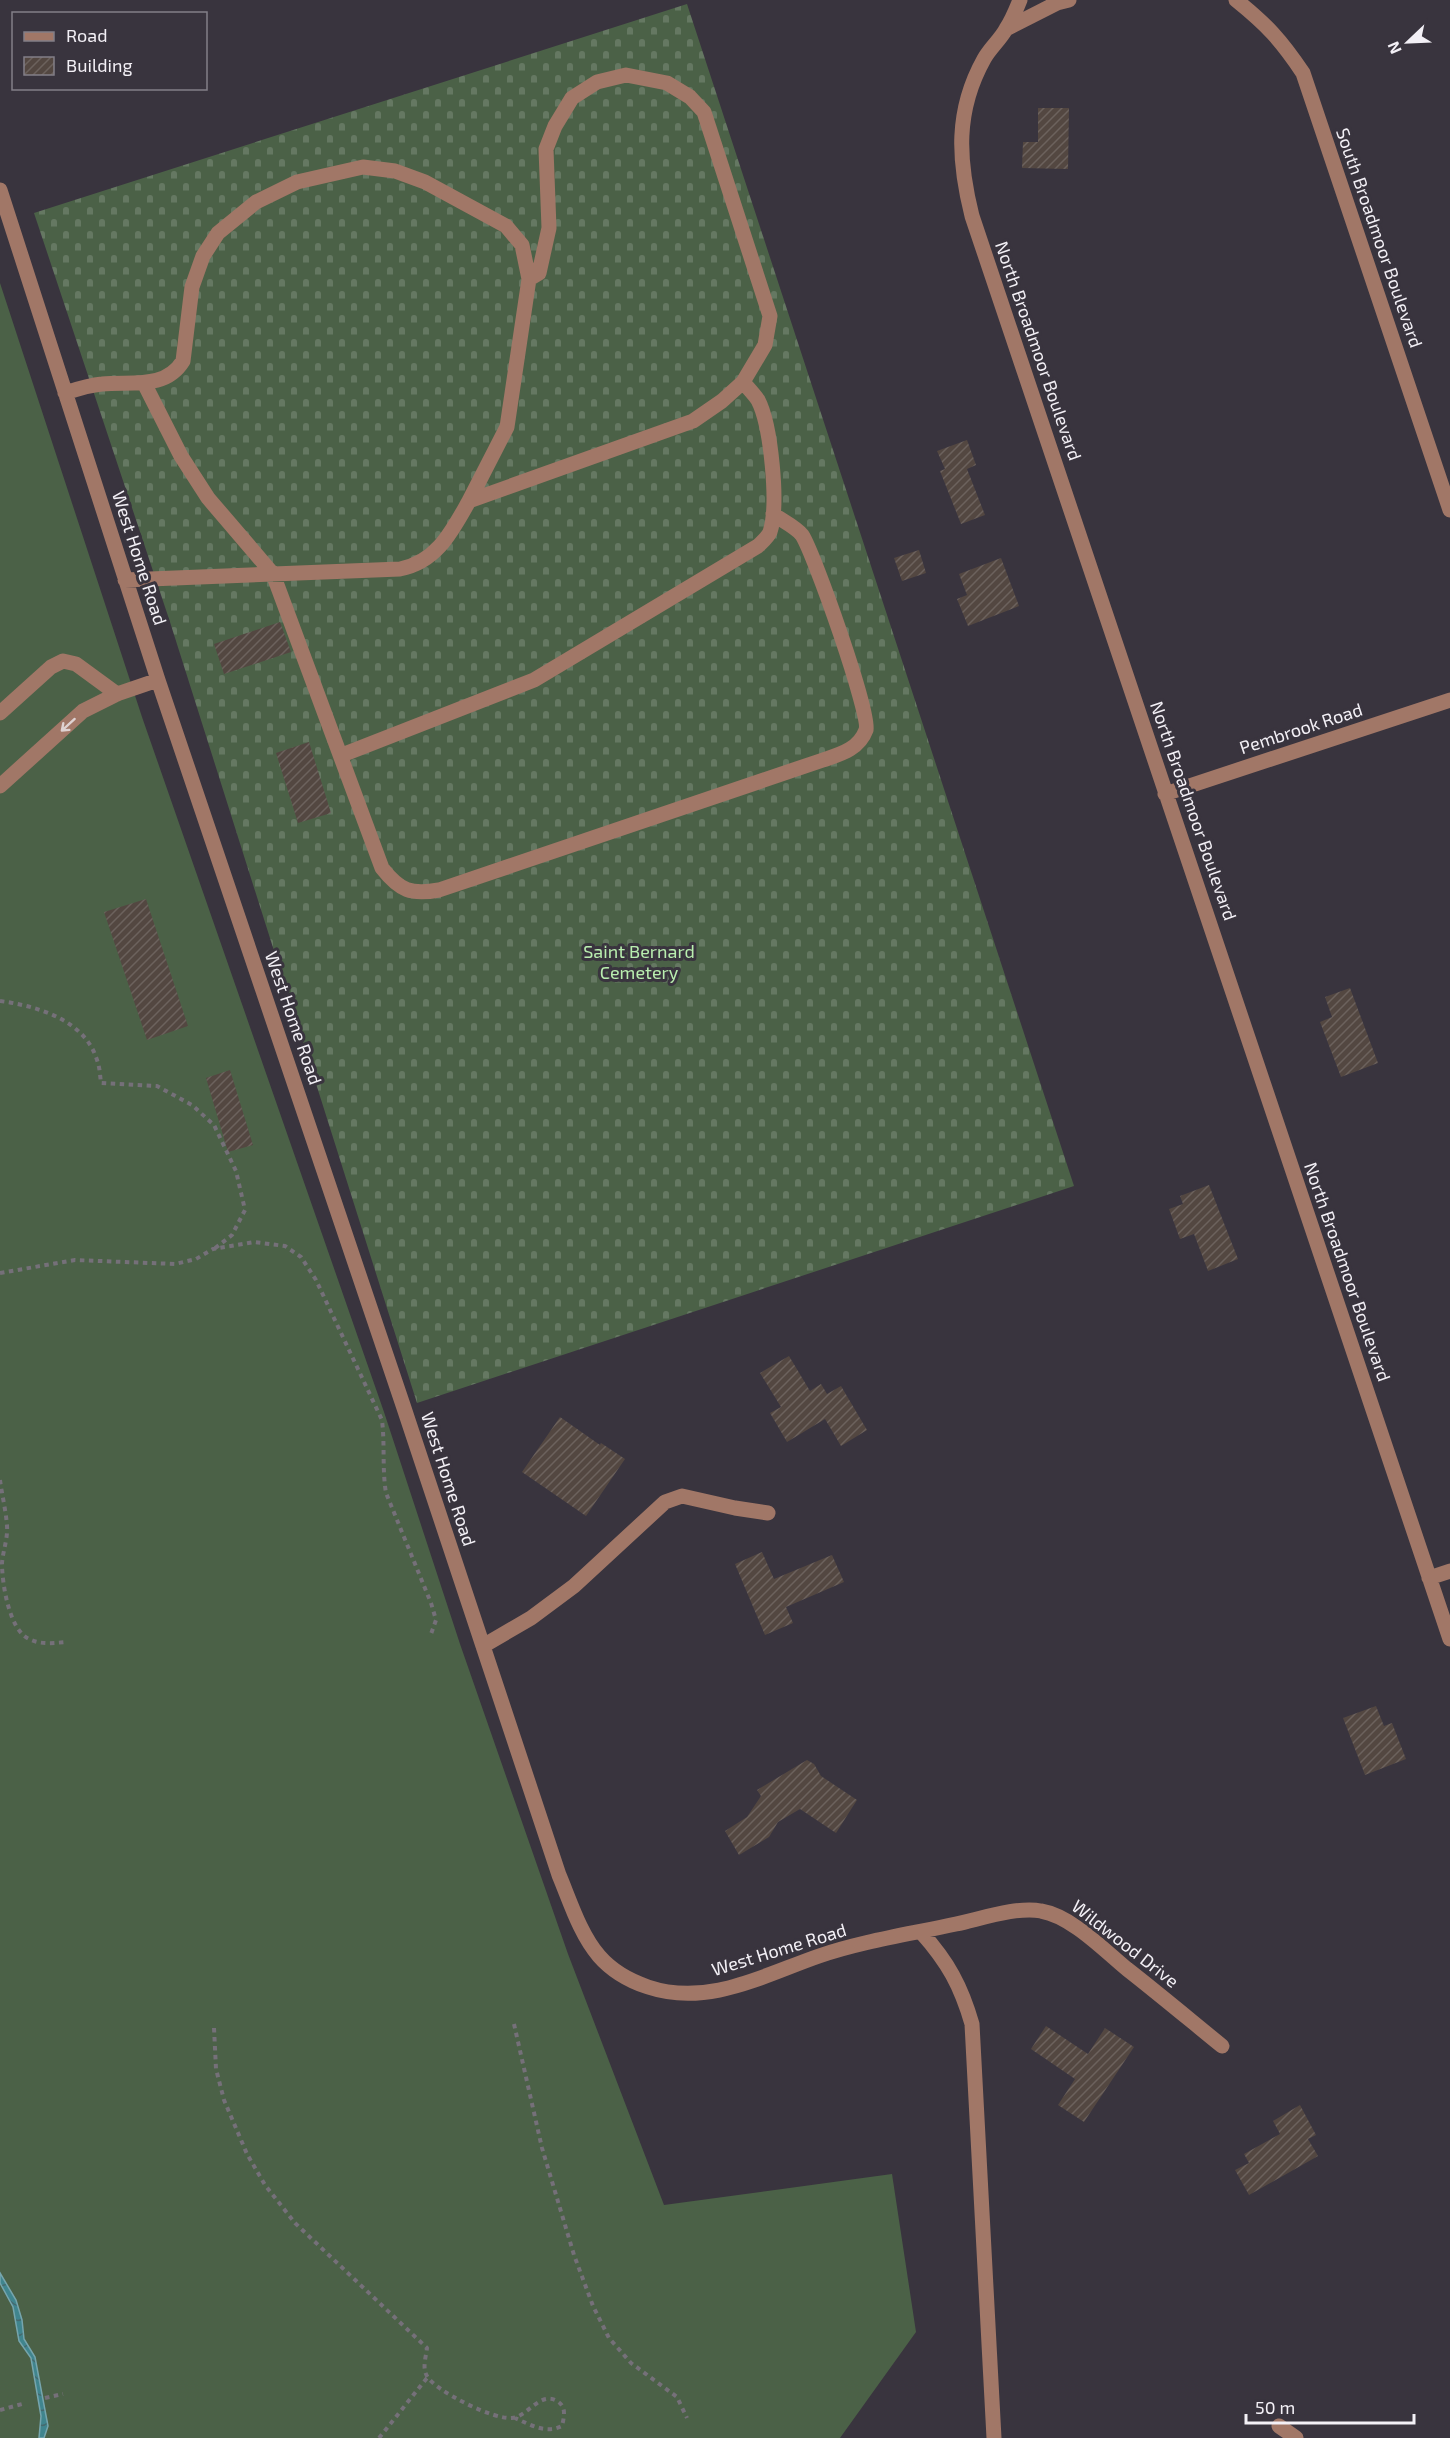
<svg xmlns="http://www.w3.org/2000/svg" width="1450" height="2438" font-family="'Exo 2',sans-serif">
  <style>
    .grass { fill: #4b6147 }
    .cemetery { fill: url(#cemetery-stones) }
    .water { fill: url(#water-waves); stroke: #76a5ad; stroke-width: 1.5 }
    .building { fill: url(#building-hatch) }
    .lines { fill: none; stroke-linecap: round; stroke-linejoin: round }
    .path { stroke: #757079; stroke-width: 4; stroke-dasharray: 4.5 4.5; stroke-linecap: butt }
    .minor { stroke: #a17767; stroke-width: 15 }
    .oneway { stroke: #ded2d2 }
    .labels { text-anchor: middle; stroke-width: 6; stroke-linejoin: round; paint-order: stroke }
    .street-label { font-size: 18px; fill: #f3f0f6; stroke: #39343e }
    .park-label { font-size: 18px; fill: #b9eeaf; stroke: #39343e }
  </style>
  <defs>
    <pattern id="cemetery-stones" width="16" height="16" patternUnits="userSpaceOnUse" patternTransform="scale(1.5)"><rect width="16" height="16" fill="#4b6147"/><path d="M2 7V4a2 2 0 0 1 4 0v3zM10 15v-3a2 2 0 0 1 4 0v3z" fill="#657862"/></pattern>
    <pattern id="water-waves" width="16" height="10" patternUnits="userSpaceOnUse" patternTransform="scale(1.5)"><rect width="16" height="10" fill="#40858e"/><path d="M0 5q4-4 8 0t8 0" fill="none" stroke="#446a6f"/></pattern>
    <pattern id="building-hatch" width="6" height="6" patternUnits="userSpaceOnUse" patternTransform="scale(1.5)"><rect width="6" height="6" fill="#534741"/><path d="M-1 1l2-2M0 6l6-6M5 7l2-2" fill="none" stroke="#6c625d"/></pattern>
  </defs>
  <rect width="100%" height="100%" fill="#39343e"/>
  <path class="grass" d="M0,283L142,717L384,1412L460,1644L568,1954L664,2205L892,2174L916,2332L840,2438H0Z"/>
  <path class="cemetery" d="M687,4L1074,1186L417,1403L170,622L34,213Z"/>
  <path class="water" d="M0,2273L16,2300L22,2320L24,2339L35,2357L48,2426L44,2438H39L41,2416L31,2358L19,2341L13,2307L0,2283Z"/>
  <path class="building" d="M1038,108H1069L1068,169L1022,168L1023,142H1038Z
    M967,440L976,465L967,469L985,515L961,524L940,471L945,469L937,451Z
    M919,550L926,573L902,581L894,558Z
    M1001,558L1019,606L968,626L957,599L967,595L959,574Z
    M280,622L291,652L224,674L214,644Z
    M309,742L331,813L298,823L276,753Z
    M146,899L188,1026L147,1040L104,912Z
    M1350,988L1378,1063L1341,1077L1320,1022L1332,1017L1325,997Z
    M230,1070L253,1145L228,1152L206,1078Z
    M1209,1185L1238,1259L1208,1271L1194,1234L1180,1239L1169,1209L1183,1204L1180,1196Z
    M789,1356L810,1391L821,1384L827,1394L841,1386L867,1430L841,1446L825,1419L787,1442L770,1413L781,1407L760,1373Z
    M560,1417L600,1445L601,1443L625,1459L586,1516L522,1472Z
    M762,1552L774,1579L832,1555L844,1582L786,1607L793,1623L765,1635L735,1564Z
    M1376,1706L1384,1726L1392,1723L1406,1759L1365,1775L1343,1718Z
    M807,1760L814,1764L821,1776L857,1800L836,1833L800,1809L778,1822L769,1837L739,1855L725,1831L747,1817L761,1796L757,1790Z
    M1046,2026L1088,2054L1105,2028L1134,2047L1084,2122L1058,2105L1075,2079L1031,2049Z
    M1300,2105L1316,2135L1308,2139L1318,2156L1249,2195L1235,2170L1249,2163L1244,2154L1280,2134L1273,2121Z"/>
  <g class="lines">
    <path class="path" d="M0,1001C37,1006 85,1020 97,1060C100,1068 100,1076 101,1083L157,1086L192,1105L214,1125L236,1171L245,1210L232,1235L214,1249
      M0,1273L75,1260L175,1264L196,1259L213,1249L254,1242L285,1246L301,1257L316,1280L382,1420C385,1445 382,1469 386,1493L431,1603L436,1620L431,1634
      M0,1480C2,1495 6,1511 7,1526C8,1538 3,1551 2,1563C2,1583 9,1630 29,1639C41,1645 54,1643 66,1642
      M514,2024L542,2148L574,2255L593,2306L609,2338L631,2363L677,2397L687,2418
      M214,2028L216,2069L224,2100L247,2154L265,2185L295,2223L427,2348C426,2357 422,2368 427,2376C435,2391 494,2420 512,2418C527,2417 540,2391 557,2401C567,2407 564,2417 562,2426C545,2434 531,2425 515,2418
      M45,2398L63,2394
      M0,2410L22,2404
      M379,2438L427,2378"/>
    <path class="minor" d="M1020,0C1016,10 1012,20 1006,29C1000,40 990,48 984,59C955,111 958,160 972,216L1450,1639
      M1236,0C1267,25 1281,40 1303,73L1450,510
      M1006,29L1057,3L1069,0
      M0,190L158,680L403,1405L559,1875C570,1901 580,1934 599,1956C612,1971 630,1981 648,1987C708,2007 764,1975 819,1956C863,1941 911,1934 956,1924C980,1919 1018,1906 1041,1911C1071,1916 1103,1949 1127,1969C1159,1994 1190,2020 1222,2046
      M144,383L181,456L208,498L273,574L382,868C400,891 411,895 439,890L823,760C841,754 859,749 866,730C871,715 814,553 802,535C796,527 781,520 773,514
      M65,393C77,389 89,385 102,384C131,381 165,390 183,361L192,287L203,256L218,233L256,202L297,182L363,167L395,171L425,182L506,226L522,245L529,279L507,427L469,501L693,421L722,401L743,382L765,345L770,316L704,112L690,97L667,83L626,75L597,82L572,98L555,126L546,149L549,228L539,273L529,279
      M125,580L400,569C437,562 452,531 469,501
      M0,713L51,667L63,661L76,664L117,694
      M342,755L534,680L758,546C762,542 768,537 770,532C779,505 771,425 758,400C754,394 748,388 743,382
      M0,786L83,711L117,694L158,680
      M1165,794L1450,700
      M1429,1578L1450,1571
      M483,1646L531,1618L574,1586L665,1502L682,1496L735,1508L768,1513
      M921,1932C948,1962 961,1986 972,2024L994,2438
      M1279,2426L1296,2438"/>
  </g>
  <defs><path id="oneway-shaft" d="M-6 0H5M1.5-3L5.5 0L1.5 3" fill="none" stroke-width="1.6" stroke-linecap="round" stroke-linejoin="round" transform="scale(1.5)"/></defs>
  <use class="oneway" href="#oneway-shaft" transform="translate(68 725) rotate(138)"/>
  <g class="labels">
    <g class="street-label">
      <text transform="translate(1379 238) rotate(71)" y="6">South Broadmoor Boulevard</text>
      <text transform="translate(1038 351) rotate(71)" y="6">North Broadmoor Boulevard</text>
      <text transform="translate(139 558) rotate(72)" y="6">West Home Road</text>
      <text transform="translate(1301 729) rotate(-18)" y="6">Pembrook Road</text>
      <text transform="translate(1193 811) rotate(71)" y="6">North Broadmoor Boulevard</text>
      <text transform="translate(293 1018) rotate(71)" y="6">West Home Road</text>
      <text transform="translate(1347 1272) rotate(71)" y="6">North Broadmoor Boulevard</text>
      <text transform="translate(448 1479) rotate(72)" y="6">West Home Road</text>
      <text transform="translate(1125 1944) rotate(38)" y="6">Wildwood Drive</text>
      <text transform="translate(779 1950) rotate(-17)" y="6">West Home Road</text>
    </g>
    <g class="park-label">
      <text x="639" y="958">Saint Bernard<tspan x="639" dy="21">Cemetery</tspan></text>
    </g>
  </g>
  <rect x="12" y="12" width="195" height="78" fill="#39343e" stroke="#837f88" stroke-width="1.5"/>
  <rect x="24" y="32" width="30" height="9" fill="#a17767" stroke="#837f88" stroke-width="1.5"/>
  <text x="66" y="42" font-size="18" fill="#f3f0f6">Road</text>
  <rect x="24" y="57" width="30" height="18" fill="url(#building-hatch)" stroke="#837f88" stroke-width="1.5"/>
  <text x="66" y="72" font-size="18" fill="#f3f0f6">Building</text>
  <g transform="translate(1408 42) rotate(247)" stroke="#39343e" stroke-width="4.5" paint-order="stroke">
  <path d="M0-4.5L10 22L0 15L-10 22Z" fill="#f3f0f6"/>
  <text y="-9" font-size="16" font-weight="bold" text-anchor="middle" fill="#f3f0f6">N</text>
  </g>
  <path d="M1246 2414v9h168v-9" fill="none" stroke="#f3f0f6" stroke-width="3"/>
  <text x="1255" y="2414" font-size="18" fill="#f3f0f6" stroke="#39343e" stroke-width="4.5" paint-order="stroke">50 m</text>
</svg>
